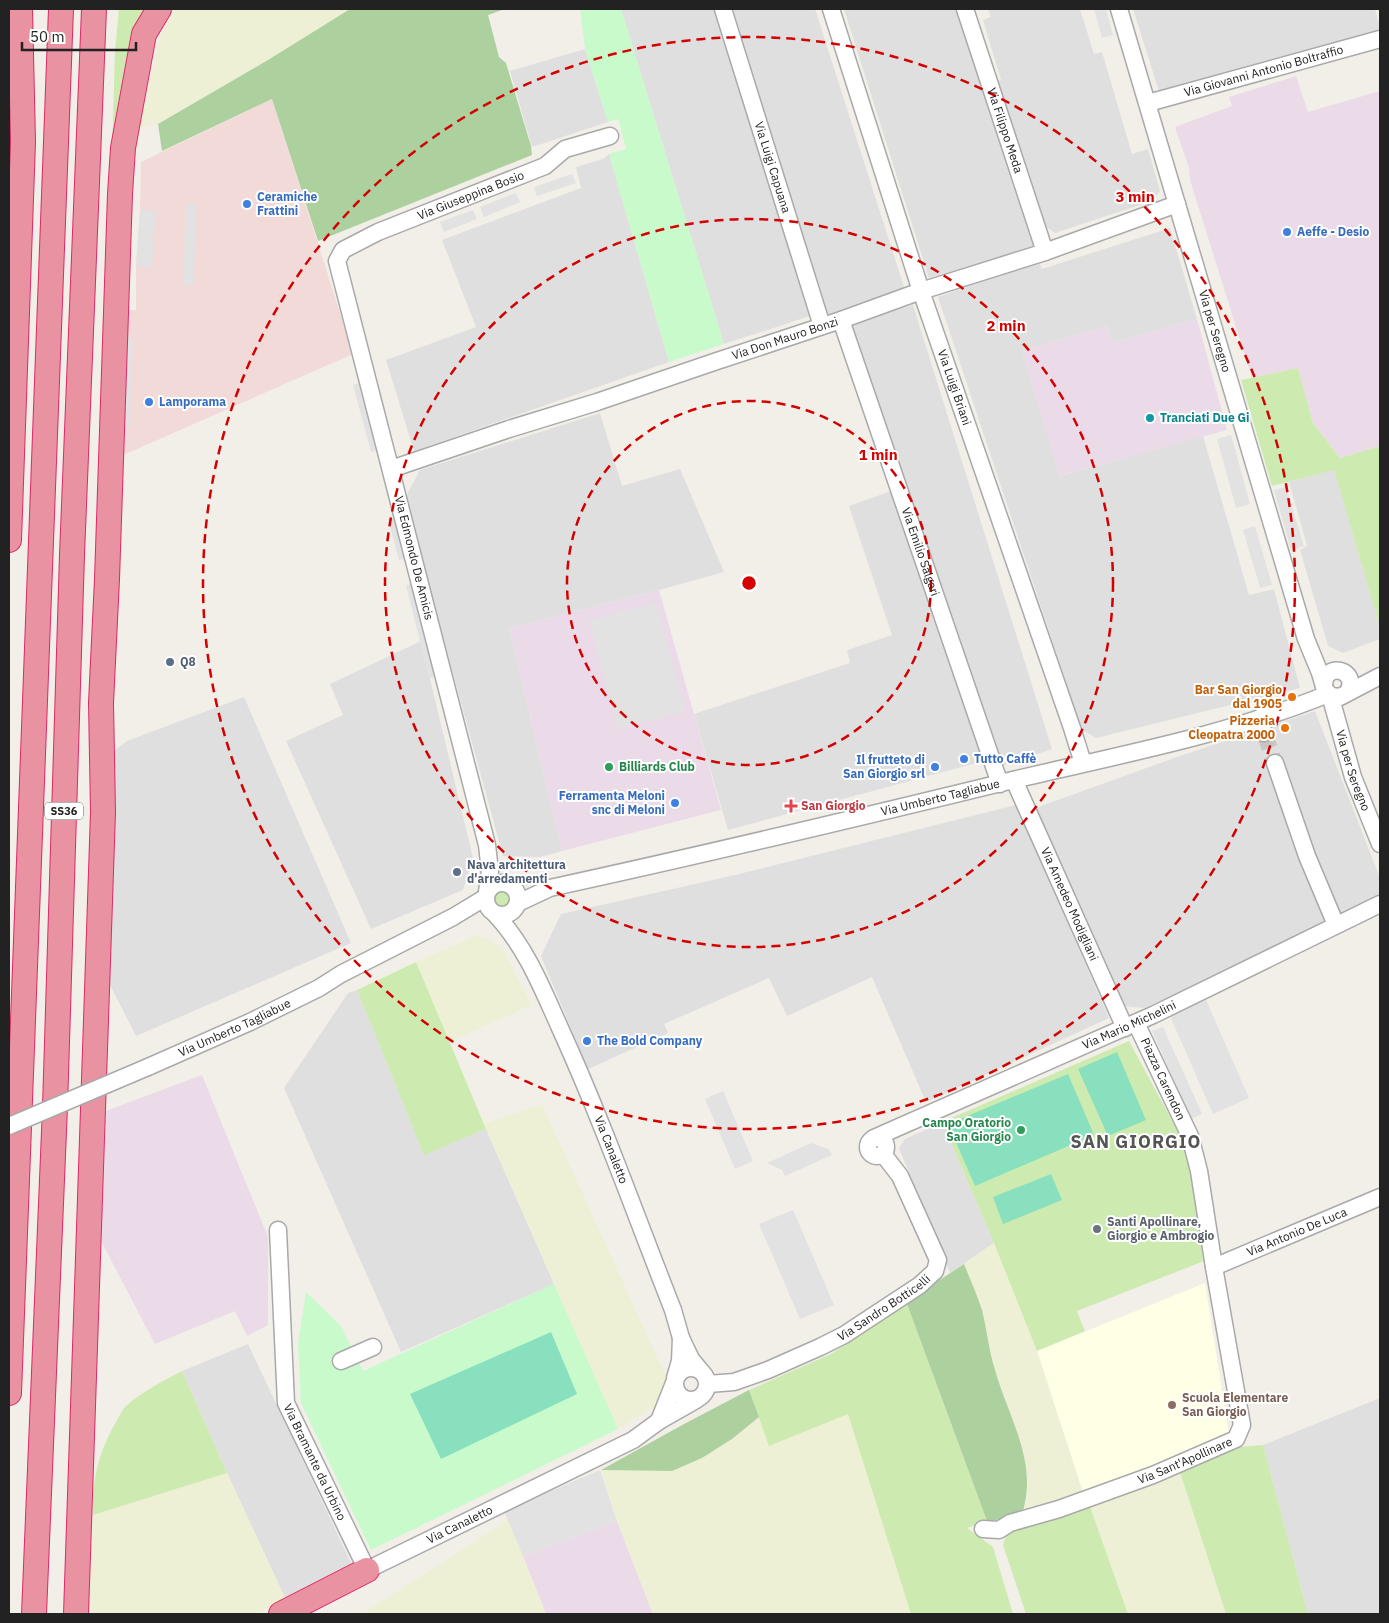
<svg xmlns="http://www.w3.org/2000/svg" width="1389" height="1623" font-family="'IBM Plex Sans',sans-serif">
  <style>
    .residential { fill: #e0dfdf }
    .commercial { fill: #f2dad9 }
    .industrial { fill: #ebdbe8 }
    .education { fill: #ffffe5 }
    .farmland { fill: #eef0d5 }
    .grass { fill: #cdebb0 }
    .forest { fill: #add19e }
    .park { fill: #c8facc }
    .pitch { fill: #88e0be }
    .parking { fill: #e2e2e2 }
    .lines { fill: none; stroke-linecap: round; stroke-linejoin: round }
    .minor-tunnel { stroke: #c8c6c1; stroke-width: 16; stroke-dasharray: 16 8; stroke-linecap: butt }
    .minor-casing { stroke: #a9a9a9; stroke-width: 19 }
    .highway-casing { stroke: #dc2a67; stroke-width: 26 }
    .minor { stroke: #fff; stroke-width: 16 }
    .highway { stroke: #e892a2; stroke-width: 24 }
    .minor-bridge-casing { stroke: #a9a9a9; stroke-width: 19; stroke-linecap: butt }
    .minor-bridge { stroke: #fff; stroke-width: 16 }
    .ring { fill: none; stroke: #d40000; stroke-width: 2.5; stroke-dasharray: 9 6 }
    .shop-dot { fill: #3f7fe0; stroke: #fff; stroke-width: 2 }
    .culture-dot { fill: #0f9aa8; stroke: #fff; stroke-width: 2 }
    .service-dot { fill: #5c6f8a; stroke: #fff; stroke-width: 2 }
    .food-dot { fill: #e8710a; stroke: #fff; stroke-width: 2 }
    .leisure-dot { fill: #2e9e5b; stroke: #fff; stroke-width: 2 }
    .health-dot { fill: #e0444e; stroke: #fff; stroke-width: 2 }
    .worship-dot { fill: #6b7280; stroke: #fff; stroke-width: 2 }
    .education-dot { fill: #8d6e63; stroke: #fff; stroke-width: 2 }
    .labels { text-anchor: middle; stroke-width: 4; stroke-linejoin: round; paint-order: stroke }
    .shield { fill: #fff; stroke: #646464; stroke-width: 1 }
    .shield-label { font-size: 11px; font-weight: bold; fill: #222 }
    .street-label { font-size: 12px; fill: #222; stroke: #fff }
    .shop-label { font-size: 12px; font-weight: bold; fill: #366cbe; stroke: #fff; text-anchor: start }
    .culture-label { font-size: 12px; font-weight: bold; fill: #0d838f; stroke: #fff; text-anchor: start }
    .service-label { font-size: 12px; font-weight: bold; fill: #4e5e75; stroke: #fff; text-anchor: start }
    .food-label { font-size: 12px; font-weight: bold; fill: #c56008; stroke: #fff; text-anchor: end }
    .leisure-label { font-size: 12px; font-weight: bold; fill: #27864d; stroke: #fff; text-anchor: start }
    .health-label { font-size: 12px; font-weight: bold; fill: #be3a42; stroke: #fff; text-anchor: start }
    .worship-label { font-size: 12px; font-weight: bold; fill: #5b616d; stroke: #fff; text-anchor: start }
    .education-label { font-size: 12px; font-weight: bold; fill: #785e54; stroke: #fff; text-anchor: start }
    .district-label { font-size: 18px; font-weight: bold; letter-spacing: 1px; fill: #555; stroke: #fff }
    .centre { fill: #d40000; stroke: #fff; stroke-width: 2.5 }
    .ring-label { font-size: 15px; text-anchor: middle; font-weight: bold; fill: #d40000; stroke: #fff; stroke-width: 4; stroke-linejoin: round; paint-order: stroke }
  </style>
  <rect width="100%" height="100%" fill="#f2efe9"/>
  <path class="residential" d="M621,9H714L810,316L724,344Z
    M730,9H815L905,290L825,317Z
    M844,9H958L1034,247L929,278Z
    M988,9H1080L1094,54L1102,52L1132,154L1148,149L1160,191L1152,201L1055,233L1042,224L996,81L1001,80L983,20L991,17Z
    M1133,9H1375L1380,29L1159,91Z
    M585,49L608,122L532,147L510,71Z
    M609,154L669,362L414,451L386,360L476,327L442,240L581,188L576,167L603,159Z
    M1170,228L1197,319L1113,343L1107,326L1022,351L1060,476L1203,436L1249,595L1274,589L1300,688L1096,738L1082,730L938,297L1039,262L1042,269Z
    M913,305L1052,749L1002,766L848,325Z
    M600,413L622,486L680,469L724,572L659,590L509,628L562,851L540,857L503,856L405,498L420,470Z
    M1334,469L1380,627V639L1343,653L1328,646L1300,550L1307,546L1289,482Z
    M894,490L984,761L728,830L694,714L850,663L847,650L892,635L849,506Z
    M421,641L473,858L463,890L371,929L286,741L343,715L330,684Z
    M244,697L351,943L136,1036L108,981L110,754L127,741Z
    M1315,711L1380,878V898L1305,936L1144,1008L1122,1006L1032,813L1041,806L1177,757Z
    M1016,805L1109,1018L926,1102L872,977L787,1016L769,978L664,1024L668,1033L588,1069L541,956L561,914L735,875Z
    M357,990L424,1154L486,1129L554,1284L401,1352L284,1088L348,993Z
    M942,1122L994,1243L950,1273L899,1148L905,1139Z
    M248,1344L352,1565L286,1600L227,1473L182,1371Z
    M1380,1398V1614H1308L1263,1445Z"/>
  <path class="commercial" d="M272,99L353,354L121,456L124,310H136V266L140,210L141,162Z"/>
  <path class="industrial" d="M1296,76L1308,112L1380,91V446L1340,458L1313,423L1298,368L1252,378L1190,180L1189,168L1175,127L1232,106L1229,97Z
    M1197,319L1227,430L1059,476L1022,351L1107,326L1113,343Z
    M659,590L721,810L562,851L509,628Z
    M202,1075L268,1237V1325L247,1336L235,1311L155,1344L100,1239L106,1111Z
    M617,1521L653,1614H546L523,1556Z"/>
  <path class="education" d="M1205,1283L1229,1435L1084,1496L1037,1351Z"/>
  <path class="farmland" d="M174,9H350L268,60L158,124L138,128L160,36Z
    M475,936L487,938L503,949L532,1005L449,1042L416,962Z
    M542,1104L667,1379L656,1406L618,1429L484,1124Z
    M994,1243L1037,1351L1084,1496L1021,1517L1027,1502L1028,1485L1024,1452L995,1370L981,1310L964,1264Z
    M848,1413L911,1614H653L617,1521L601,1470L672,1471L702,1458L732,1439L759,1417L769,1446Z
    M1180,1472L1226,1614H1128L1089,1504Z
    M227,1473L286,1600L256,1614H92L88,1600L93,1515Z
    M508,1520L546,1614H362Z"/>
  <path class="grass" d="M119,9H152L112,150L115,51Z
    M1298,368L1313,423L1340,458L1380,446V627L1334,470L1272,486L1241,380Z
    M491 899a11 11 0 1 1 22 0a11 11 0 1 1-22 0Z
    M416,962L486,1129L424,1155L357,990Z
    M1129,1041L1182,1139L1191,1174L1204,1261L1077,1311L1085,1331L1037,1351L994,1243L942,1122Z
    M907,1304L987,1521L967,1528L993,1547L1013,1614H911L848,1414L769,1446L749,1390L831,1354Z
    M182,1371L227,1473L93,1515C92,1480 98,1453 116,1422C119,1417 122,1410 126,1406C143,1391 163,1381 182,1371Z
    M1263,1445L1308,1614H1226L1180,1472L1237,1447Z
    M1089,1504L1128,1614H1026L1003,1545L1008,1530Z"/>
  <path class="forest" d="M350,9H505L488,15L499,57L506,63L531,146L532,155L318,241L272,99L162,151L158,124L268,60Z
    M964,1264C970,1279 977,1295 982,1310C987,1330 989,1351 995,1370C1009,1419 1040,1465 1021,1517L987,1521L907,1304L929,1287Z
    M749,1390L759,1417L732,1439L702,1458L672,1471L601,1470L684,1424Z"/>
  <path class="park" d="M580,9H621L724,344L669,362L609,154L626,149L618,119L608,122L585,49Z
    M554,1284L618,1429L371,1550L301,1403L298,1343L306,1292L341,1326L363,1371Z"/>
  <path class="pitch" d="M1117,1052L1146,1120L1108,1136L1078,1069Z
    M1068,1074L1094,1135L975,1186L948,1124Z
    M1051,1174L1062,1200L1003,1224L993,1197Z
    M551,1332L577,1394L441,1459L410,1394Z"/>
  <path class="parking" d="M1094,9H1106L1113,35L1102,38Z
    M572,174L576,183L537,196L534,187Z
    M516,193L520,202L484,217L480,207Z
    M186,204H196L194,285H183Z
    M140,210L156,211L152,268L136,266Z
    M473,210L477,219L444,232L440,222Z
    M124,332L133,340L129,429L122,421Z
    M362,382L380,449L371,452L353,385Z
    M1231,435L1250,504L1236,508L1217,439Z
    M1286,487L1304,546L1291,550L1274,490Z
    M399,517L409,558L399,560L388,519Z
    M1255,526L1272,585L1260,588L1243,530Z
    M417,583L440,675L429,678L406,585Z
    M656,603L685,711L618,729L589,620Z
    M1206,1000L1249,1098L1213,1114L1170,1016Z
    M1163,1027L1202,1114L1191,1119L1152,1031Z
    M723,1091L753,1161L735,1169L705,1099Z
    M811,1143L828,1149L832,1155L785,1176L782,1170L767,1163Z
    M793,1210L834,1305L800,1319L759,1224Z
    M600,1470L617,1521L523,1556L504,1511Z"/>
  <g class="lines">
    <path class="minor-tunnel" d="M1264,733L1275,763"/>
    <defs>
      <g id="minor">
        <path id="s1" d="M723,9L822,326"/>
        <path id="s2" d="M831,9L921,291L1072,728L1083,763"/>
        <path id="s3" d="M965,9L1045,252"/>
        <path id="s4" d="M1119,9L1306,639L1320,673L1325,690L1331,696L1340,697L1380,676"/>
        <path id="s5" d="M1148,103L1380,39"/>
        <path id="s6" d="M841,320L1000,784"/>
        <path id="s7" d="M391,469L509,429L597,402L717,361L841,320L921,291L1045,252L1177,204"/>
        <path d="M1324,686C1324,660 1360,670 1348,692"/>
        <path id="s8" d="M1330,695L1353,777L1380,844"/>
        <path d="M1259,718L1264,733"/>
        <path d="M1275,763L1307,856L1336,925"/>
        <path id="s9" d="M1014,780L1125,1028"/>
        <circle cx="502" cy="899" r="16"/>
        <path id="s10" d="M487,892L490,871L487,845L337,261L343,250L378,232L545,166L565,149L610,136"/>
        <path id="s11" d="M518,903L550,888C706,854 862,817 1017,779C1120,755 1230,734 1328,694"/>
        <path id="s12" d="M495,914C526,947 542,988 560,1028C602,1120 636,1216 673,1310L681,1338"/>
        <path id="s13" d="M148,1067L250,1022L319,988L341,974L453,917L486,897"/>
        <circle cx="877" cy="1147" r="9"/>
        <path id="s14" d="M874,1138L1153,1015L1380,904"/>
        <path id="s15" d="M278,1230L286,1403L367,1570L633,1440L659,1421"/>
        <path id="s16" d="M1214,1267L1380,1197"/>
        <path d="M341,1361L373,1347"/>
        <circle cx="691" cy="1384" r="16"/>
        <path d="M675,1378L680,1361L681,1338L691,1359L700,1370"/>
        <path d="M674,1383L659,1421L696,1400"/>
        <path id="s17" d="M708,1384L734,1382L768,1370L820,1347L844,1335L920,1285L935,1271L938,1260L900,1176L883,1154"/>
        <path id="s18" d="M983,1529L999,1530L1010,1523L1059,1509L1153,1475L1236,1439L1242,1425L1214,1267L1199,1171L1190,1136L1136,1023"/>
      </g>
      <path id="highway" d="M9,540L23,142L20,9
        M9,1393L61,9
        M34,1614L55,1107L72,555L94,9
        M76,1614L103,812L101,703L107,579L120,194L123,148L144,34L159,9
        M281,1614L367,1570"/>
    </defs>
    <use href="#minor" class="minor-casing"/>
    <use href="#highway" class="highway-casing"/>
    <use href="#minor" class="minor"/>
    <use href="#highway" class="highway"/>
    <defs>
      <path id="minor-bridge" d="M9,1126L148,1067"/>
    </defs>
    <use href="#minor-bridge" class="minor-bridge-casing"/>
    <use href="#minor-bridge" class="minor-bridge"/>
  </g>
  <g class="ring">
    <circle cx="749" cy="583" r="182"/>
    <circle cx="749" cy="583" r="364"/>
    <circle cx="749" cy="583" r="546"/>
  </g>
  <g class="shop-dot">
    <circle cx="247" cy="204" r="5"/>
    <circle cx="1287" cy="232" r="5"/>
    <circle cx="149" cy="402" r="5"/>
    <circle cx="964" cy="759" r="5"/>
    <circle cx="935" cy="767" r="5"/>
    <circle cx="675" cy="803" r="5"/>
    <circle cx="587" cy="1041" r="5"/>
  </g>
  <circle class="culture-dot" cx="1150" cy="418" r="5"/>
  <g class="service-dot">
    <circle cx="170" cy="662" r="5"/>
    <circle cx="457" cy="872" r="5"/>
  </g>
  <g class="food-dot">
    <circle cx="1292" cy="697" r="5"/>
    <circle cx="1285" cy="728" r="5"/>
  </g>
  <g class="leisure-dot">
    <circle cx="609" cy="767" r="5"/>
    <circle cx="1021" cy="1130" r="5"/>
  </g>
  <path class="health-dot" d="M788.5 798.5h5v5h5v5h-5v5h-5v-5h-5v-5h5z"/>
  <circle class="worship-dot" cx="1097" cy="1229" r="5"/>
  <circle class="education-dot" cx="1172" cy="1405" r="5"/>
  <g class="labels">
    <rect class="shield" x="45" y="802.5" width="38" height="17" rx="4"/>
    <g class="shield-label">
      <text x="64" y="815">SS36</text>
    </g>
    <g class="street-label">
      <text dy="4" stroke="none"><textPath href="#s5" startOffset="120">Via Giovanni Antonio Boltraffio</textPath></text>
      <text dy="4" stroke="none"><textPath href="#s3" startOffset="128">Via Filippo Meda</textPath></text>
      <text dy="4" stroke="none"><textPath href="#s1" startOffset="166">Via Luigi Capuana</textPath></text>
      <text dy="4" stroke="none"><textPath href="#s10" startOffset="802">Via Giuseppina Bosio</textPath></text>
      <text dy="4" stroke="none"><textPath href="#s4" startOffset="336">Via per Seregno</textPath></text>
      <text dy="4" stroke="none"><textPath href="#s7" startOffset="415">Via Don Mauro Bonzi</textPath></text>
      <text dy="4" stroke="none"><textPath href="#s2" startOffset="398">Via Luigi Briani</textPath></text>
      <text dy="4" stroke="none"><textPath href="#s6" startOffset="245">Via Emilio Salgari</textPath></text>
      <text transform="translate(414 558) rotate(76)" y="4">Via Edmondo De Amicis</text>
      <text dy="4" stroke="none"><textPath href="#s8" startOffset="79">Via per Seregno</textPath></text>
      <text dy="4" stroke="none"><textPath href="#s11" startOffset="436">Via Umberto Tagliabue</textPath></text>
      <text dy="4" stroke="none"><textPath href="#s9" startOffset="136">Via Amedeo Modigliani</textPath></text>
      <text dy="4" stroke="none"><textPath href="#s14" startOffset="279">Via Mario Michelini</textPath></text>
      <text dy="4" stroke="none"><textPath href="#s13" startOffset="95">Via Umberto Tagliabue</textPath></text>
      <text transform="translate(1163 1079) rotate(65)" y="4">Piazza Carendon</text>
      <text dy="4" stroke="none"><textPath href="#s12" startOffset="264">Via Canaletto</textPath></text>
      <text dy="4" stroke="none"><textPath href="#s16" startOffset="90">Via Antonio De Luca</textPath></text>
      <text dy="4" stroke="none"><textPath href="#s17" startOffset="194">Via Sandro Botticelli</textPath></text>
      <text dy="4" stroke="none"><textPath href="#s18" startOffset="215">Via Sant'Apollinare</textPath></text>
      <text dy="4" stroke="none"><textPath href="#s15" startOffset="239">Via Bramante da Urbino</textPath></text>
      <text dy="4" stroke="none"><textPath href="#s15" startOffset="462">Via Canaletto</textPath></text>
    </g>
    <g class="shop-label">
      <text x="257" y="201">Ceramiche<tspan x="257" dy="14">Frattini</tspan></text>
      <text x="1297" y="236">Aeffe - Desio</text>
      <text x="159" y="406">Lamporama</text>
      <text x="974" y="763">Tutto Caffè</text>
      <text x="925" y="764" text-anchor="end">Il frutteto di<tspan x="925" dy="14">San Giorgio srl</tspan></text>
      <text x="665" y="800" text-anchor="end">Ferramenta Meloni<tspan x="665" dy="14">snc di Meloni</tspan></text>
      <text x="597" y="1045">The Bold Company</text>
    </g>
    <g class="culture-label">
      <text x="1160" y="422">Tranciati Due Gi</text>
    </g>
    <g class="service-label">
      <text x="180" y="666">Q8</text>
      <text x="467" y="869">Nava architettura<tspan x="467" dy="14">d'arredamenti</tspan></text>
    </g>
    <g class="food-label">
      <text x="1282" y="694">Bar San Giorgio<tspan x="1282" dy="14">dal 1905</tspan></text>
      <text x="1275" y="725">Pizzeria<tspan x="1275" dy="14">Cleopatra 2000</tspan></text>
    </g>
    <g class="leisure-label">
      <text x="619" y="771">Billiards Club</text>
      <text x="1011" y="1127" text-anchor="end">Campo Oratorio<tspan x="1011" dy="14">San Giorgio</tspan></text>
    </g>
    <g class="health-label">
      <text x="801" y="810">San Giorgio</text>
    </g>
    <g class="worship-label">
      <text x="1107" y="1226">Santi Apollinare,<tspan x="1107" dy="14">Giorgio e Ambrogio</tspan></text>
    </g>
    <g class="education-label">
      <text x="1182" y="1402">Scuola Elementare<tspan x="1182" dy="14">San Giorgio</tspan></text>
    </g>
    <g class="district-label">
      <text x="1136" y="1148">SAN GIORGIO</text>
    </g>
  </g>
  <circle cx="749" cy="583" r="8" class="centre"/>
  <g class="ring-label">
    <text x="1135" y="202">3 min</text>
    <text x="1006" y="331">2 min</text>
    <text x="878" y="460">1 min</text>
  </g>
  <rect width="1389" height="1623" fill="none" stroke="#222222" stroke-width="20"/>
  <path d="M22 42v8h114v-8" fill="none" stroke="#222222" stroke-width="2.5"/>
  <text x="30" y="42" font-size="15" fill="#222222" stroke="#ffffff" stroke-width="4" paint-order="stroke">50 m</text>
</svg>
